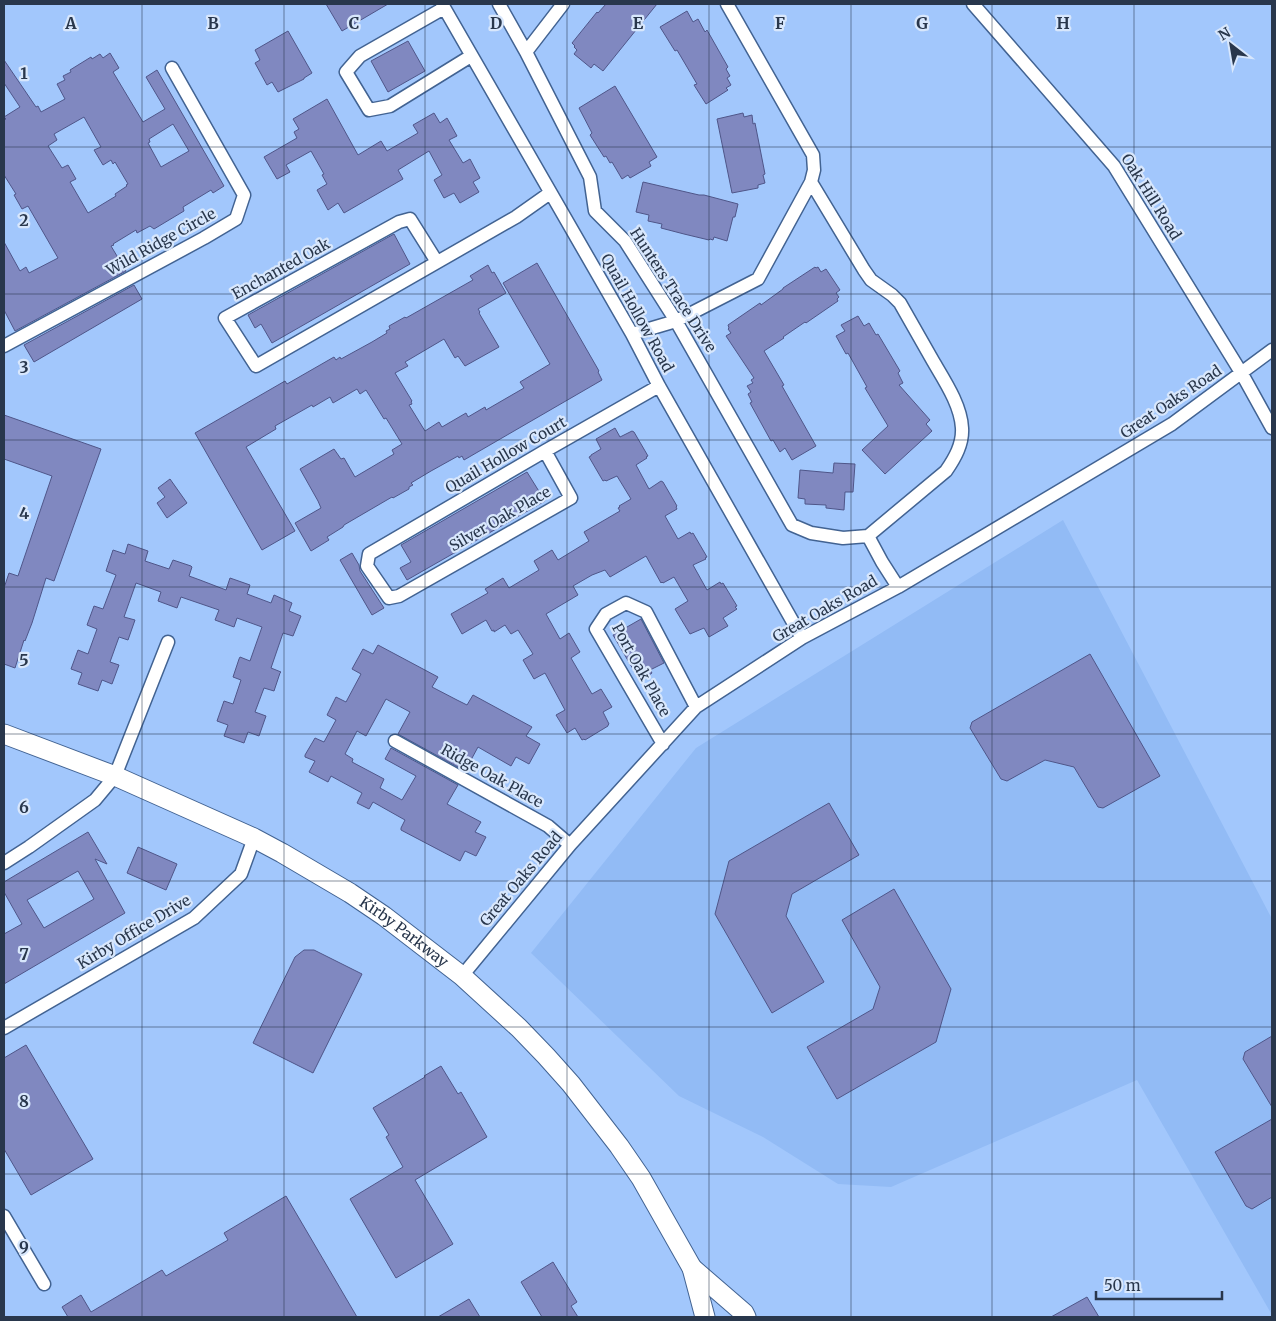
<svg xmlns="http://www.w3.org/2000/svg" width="1276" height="1321" font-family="Merriweather,serif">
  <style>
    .built { fill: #92bbf5 }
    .building { fill: #8088c0; stroke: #4f5689; fill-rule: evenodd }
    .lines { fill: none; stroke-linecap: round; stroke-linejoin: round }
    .street-casing { stroke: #426392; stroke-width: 15 }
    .secondary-casing { stroke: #426392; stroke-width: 21 }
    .street { stroke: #fff; stroke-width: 12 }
    .secondary { stroke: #fff; stroke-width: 19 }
    .grid { fill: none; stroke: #29374c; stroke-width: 1; stroke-opacity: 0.55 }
    .labels { text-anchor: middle; stroke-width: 4.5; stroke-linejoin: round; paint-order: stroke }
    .street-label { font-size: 15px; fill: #29374c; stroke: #d8e7fc }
    .grid-label { font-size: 16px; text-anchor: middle; font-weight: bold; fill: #29374c; stroke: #d8e7fc; stroke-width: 4.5; stroke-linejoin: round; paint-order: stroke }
  </style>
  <rect width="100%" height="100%" fill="#a2c7fc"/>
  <path class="built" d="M1063,520L1272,919V1315L1137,1080L891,1187L838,1184L763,1137L679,1096L531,953L696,748Z"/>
  <path class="building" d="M326,4H388L342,31Z
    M606,4H657L603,71L594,64L591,68L574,54L577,50L574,47L575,46L572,43L597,12L598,13Z
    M687,11L693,22L698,19L705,32L707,30L728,67L726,69L730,76L727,78L731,85L726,88L728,90L706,104L694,85L697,84L677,50L675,51L660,27Z
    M288,31L312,73L304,78V79L278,92L272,82L267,85L255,63L260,60L255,50Z
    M408,41L425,71L388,92L371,61Z
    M110,53L119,68L113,72L143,122L165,109L146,77L157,70L224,186L213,193L211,190L183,207L184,211L154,229L150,226L137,233L136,230L113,244L114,245L111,246L126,271L15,331L4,310V242L20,271L26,267L29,273L58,258L28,206L22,209L14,195L16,194L4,175V120L6,119L4,117L20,107L4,83V60L36,107L38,106L41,112L65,99L57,84L65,80L63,76L71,72L70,70L91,57L92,59L100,54L103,58ZM84,117L101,147L94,150L103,165L111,160L113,164L115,162L128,184L126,185L127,186L115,194L116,196L88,213L70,182L76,179L68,165L62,168L48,146L57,140L54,134ZM173,124L189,151L161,167L148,143L150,142L149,139Z
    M615,86L657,157L649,162L651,166L630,178L628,175L622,179L612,162L610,163L606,156L604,157L590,135L592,133L579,108Z
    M327,99L358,155L381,141L387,151L418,133L413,125L434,113L440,123L447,118L457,136L449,140L463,163L470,159L480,178L473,182L479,192L460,203L454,193L444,198L434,180L442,175L429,151L398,170L403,179L344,213L338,203L328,210L317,190L327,184L322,175L324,174L311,151L286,165L290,172L277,179L264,157L297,138L294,132L299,129L293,119Z
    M743,113L744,117L752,115L753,124L755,123L765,174L763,175L765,183L758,185V188L732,193L717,119Z
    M643,182L699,195H704L738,204L735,217H733L727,241L714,237L713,240L710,239L709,240L684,234L661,228L662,224L648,221L649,215L636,212Z
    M394,234L410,264L272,343L261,324L255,328L248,315Z
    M537,263L599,371L598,372L602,380L464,460L462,456L459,458L458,456L431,471L411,483L413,485L409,487V489L393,498L392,497L344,525L343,527L327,537L329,540L311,551L295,523L321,508L318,501L300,469L334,449L341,459L344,458L355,477L394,454L392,450L402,444L386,418L384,419L366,390L360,394L357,389L333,403L330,397L313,407L312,405L275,426L276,429L246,447L295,531L262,550L195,433L285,381L287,384L334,357L336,360L340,357L341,359L372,342L387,333L386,331L390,329L389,326L405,317L406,318L473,280L470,276L488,265L492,273L494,272L506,293L478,309L480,312L479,313L499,347L465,366L458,356L455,358L444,339L405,362L408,366L395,373L412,401L411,402L412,404L409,405L425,431L439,422L442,427L466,413L468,417L485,407L486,410L524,388L520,382L550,364L503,283Z
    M815,267L816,268L818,267L821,272L826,269L840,290L836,293L839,297L837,299L838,301L806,323L805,322L783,337L784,338L764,351L784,385L782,386L816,446L792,460L785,448L780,452L773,440L771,441L750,403L752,402L748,394L751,392L747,386L753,383L751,380L754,378L726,336L731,333L728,329L729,328L728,325L760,303L761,305L783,289V288Z
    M134,285L142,299L34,362L24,345Z
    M858,316L864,326L869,323L876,335L878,334L900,371L898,373L903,383L899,385L930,420L926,424L932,431L885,474L862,450L888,426L865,388L867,387L848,353L846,354L836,336L845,331L841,325Z
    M4,415L101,449L54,581L46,578L32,623L25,641L24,640L15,668L4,664V588L9,573L18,576L52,476L4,459Z
    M615,428L620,437L632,431L634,432L648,456L646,457L647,458L636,465L649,489L661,481L663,482L677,506L676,507L677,509L665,516L678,539L690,532L691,534L693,533L707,557L705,558L706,559L693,565L707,590L720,582L721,584L723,583L737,606L735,607L737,609L723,618L728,626L709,637L704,628L690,634L675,609L688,601L674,577L663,583L662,582L661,583L646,556L610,577L605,570L592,575L573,586L578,595L546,614L560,639L569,633L580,652L571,658L592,694L601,689L612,707L603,712L609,724L608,725V726L585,740L584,739L582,740L575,728L567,733L556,715L565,710L545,673L534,679L523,660L533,654L518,630L511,634L505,625L494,632V630L492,631L486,620L462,634L451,614L488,593L485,589L503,578L509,588L539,570L534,561L552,550L558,560L589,541L584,532L620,511L618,508L620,507L619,506L631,499L617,476L606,481L605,480L603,481L589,457L591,456V455L601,449L596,439Z
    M834,463L855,464L853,492H845L844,510L826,508V505L805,504V499L798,498L800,470L833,473Z
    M527,472L545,501L407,580L400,568L411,562L401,545Z
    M170,479L187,503L167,518L157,503L165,497L158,488Z
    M128,544L148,551L145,561L169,569L173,560L191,566L192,567L189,576L200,580L226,590L230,578L250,585L247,594L271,603L274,595L292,603L289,611L301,616L293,636L283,633L271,668L281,672L280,673L274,691L264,688L255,712L266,716L259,736L248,732L244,743L224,736L228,725L217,721L224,701L233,704L241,680L233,677L239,659L240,657L250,661L262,627L237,618L234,627L215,620L219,610L181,597L177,608L158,601L161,592L136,583L124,617L135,620L128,640L119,637L110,662L119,665L112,684L102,680L98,691L78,684L82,673L71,669L78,650L88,654L97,629L87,625L94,606L103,609L116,575L106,571L113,550L125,554Z
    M352,553L359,565L360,571L384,608L372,615L340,560Z
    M641,619L664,663L650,670L652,673L640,681L613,635Z
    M378,645L438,677L432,687L457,700L467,705L473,695L532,727L526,736L540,744L529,764L516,757L511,766L478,747L465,771L398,734L410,712L386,699L366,736L357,731L345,754L353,759L352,762L384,779L380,788L402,800L416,776L385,759L391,748L458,785L447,804L481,822L475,832L486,837L476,856L465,851L460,861L401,830V828L405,820L373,802L369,809L357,803L362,793L331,776L328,782L309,772L315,761L305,757V755L315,738L324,742L336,720L327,715L336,697L346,702L361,674L352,669L363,649L373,654Z
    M1090,654L1160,776L1103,808L1098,807L1074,767L1045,760L1007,781L1001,779L970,728L972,722Z
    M829,803L859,855L792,894L786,916L824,982L772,1013L715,914L729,861Z
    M88,832L107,864L95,859L125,913L4,984V934L22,924L4,892V882ZM78,871L94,899L44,928L27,900Z
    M138,847L177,864L166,890L127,873Z
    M894,889L951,989L936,1042L837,1099L807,1047L873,1009L880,987L842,920Z
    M304,950H314L362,974L313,1073L253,1043L295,957Z
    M1272,1036V1107L1243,1059L1245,1052Z
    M26,1045L93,1159L31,1195L4,1149V1058Z
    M441,1066L458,1094L461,1092L487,1137L415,1180L453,1244L396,1278L350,1199L403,1167L386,1137L389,1135L373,1108L425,1077L424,1076Z
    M1272,1119V1197L1252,1209L1246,1206L1215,1152Z
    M286,1196L357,1317H68L62,1307L81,1295L91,1312L162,1270L166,1276L228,1240L224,1233Z
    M553,1262L577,1302L571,1306L578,1317H542L521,1282Z
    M1087,1297L1099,1317H1051Z
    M469,1299L480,1317H438Z"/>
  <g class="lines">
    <defs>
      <path id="street" d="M442,4L632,334L659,386L802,638
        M499,4L526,52L590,177L595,211L625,241L676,321L792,525L811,533L843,538L868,536
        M727,4L813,155L814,170L811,182L864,270L871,280L892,295L900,303C911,322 922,342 933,361C944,380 961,405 962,428C963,444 955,458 946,471L868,536
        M973,4L1114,166L1242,374L1272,428
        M444,8L360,56L346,72L369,110L390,106L471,56
        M526,52L563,4
        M437,262L410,219L399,222L225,318L256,366L516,217L550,193
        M632,334L676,321L758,279L811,182
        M4,346L204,238L236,219L244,195L172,68
        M545,451L571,498L399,596L389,598L367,566L369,554L545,451L659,386
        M868,536L882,562L898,587
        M395,741L548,826L570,845
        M663,744L596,629L606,614L626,603L646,612L696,707
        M4,863L29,847L95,800L115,776L168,642
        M462,976L570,845L696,707L802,638L898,587L1172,424L1272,350
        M4,1028L194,918L241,874L254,838
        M4,1216L44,1284"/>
      <g id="secondary">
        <path id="s1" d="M4,734L115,776L254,838L282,853L350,893L384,916L462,976L519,1028L546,1056L571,1084L619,1146L641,1178L692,1268L705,1317"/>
        <path d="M692,1268L744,1313L746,1317"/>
      </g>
    </defs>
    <use href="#street" class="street-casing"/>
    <use href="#secondary" class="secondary-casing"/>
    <use href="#street" class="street"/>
    <use href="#secondary" class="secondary"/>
  </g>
  <path class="grid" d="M142,4V1317M284,4V1317M425,4V1317M567,4V1317M709,4V1317M851,4V1317M992,4V1317M1134,4V1317M4,147H1272M4,294H1272M4,440H1272M4,587H1272M4,734H1272M4,881H1272M4,1027H1272M4,1174H1272"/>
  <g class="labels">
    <g class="street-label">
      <text transform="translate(1151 197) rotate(58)" y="5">Oak Hill Road</text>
      <text transform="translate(161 242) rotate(-29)" y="5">Wild Ridge Circle</text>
      <text transform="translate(281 269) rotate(-29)" y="5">Enchanted Oak</text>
      <text transform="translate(673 290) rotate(57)" y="5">Hunters Trace Drive</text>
      <text transform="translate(637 313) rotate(61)" y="5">Quail Hollow Road</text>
      <text transform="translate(1171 402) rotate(-34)" y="5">Great Oaks Road</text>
      <text transform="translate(506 455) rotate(-30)" y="5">Quail Hollow Court</text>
      <text transform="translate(500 519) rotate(-30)" y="5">Silver Oak Place</text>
      <text transform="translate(825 609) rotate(-30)" y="5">Great Oaks Road</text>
      <text transform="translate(641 670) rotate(61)" y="5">Port Oak Place</text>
      <text transform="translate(492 776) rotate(29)" y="5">Ridge Oak Place</text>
      <text transform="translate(521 879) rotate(-50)" y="5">Great Oaks Road</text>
      <text transform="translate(134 932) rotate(-31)" y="5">Kirby Office Drive</text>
      <text dy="5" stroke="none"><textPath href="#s1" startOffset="448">Kirby Parkway</textPath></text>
    </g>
  </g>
  <g class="grid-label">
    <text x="71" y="29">A</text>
    <text x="213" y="29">B</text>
    <text x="354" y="29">C</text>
    <text x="496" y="29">D</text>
    <text x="638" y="29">E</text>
    <text x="780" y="29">F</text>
    <text x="922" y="29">G</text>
    <text x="1063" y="29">H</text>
    <text x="24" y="79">1</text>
    <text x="24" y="226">2</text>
    <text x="24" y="373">3</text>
    <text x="24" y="519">4</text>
    <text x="24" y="666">5</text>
    <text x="24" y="813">6</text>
    <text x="24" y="960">7</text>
    <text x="24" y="1107">8</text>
    <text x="24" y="1253">9</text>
  </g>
  <rect width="1276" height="1321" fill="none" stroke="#29374c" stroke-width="10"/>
  <g transform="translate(1231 45) rotate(329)" stroke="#d8e7fc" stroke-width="4" paint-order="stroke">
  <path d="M0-4L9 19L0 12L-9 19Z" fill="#29374c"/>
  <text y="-8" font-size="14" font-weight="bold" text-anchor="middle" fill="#29374c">N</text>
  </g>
  <path d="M1096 1291v8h126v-8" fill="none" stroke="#29374c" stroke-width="2.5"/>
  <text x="1104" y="1291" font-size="15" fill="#29374c" stroke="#d8e7fc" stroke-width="4" paint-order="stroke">50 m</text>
</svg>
